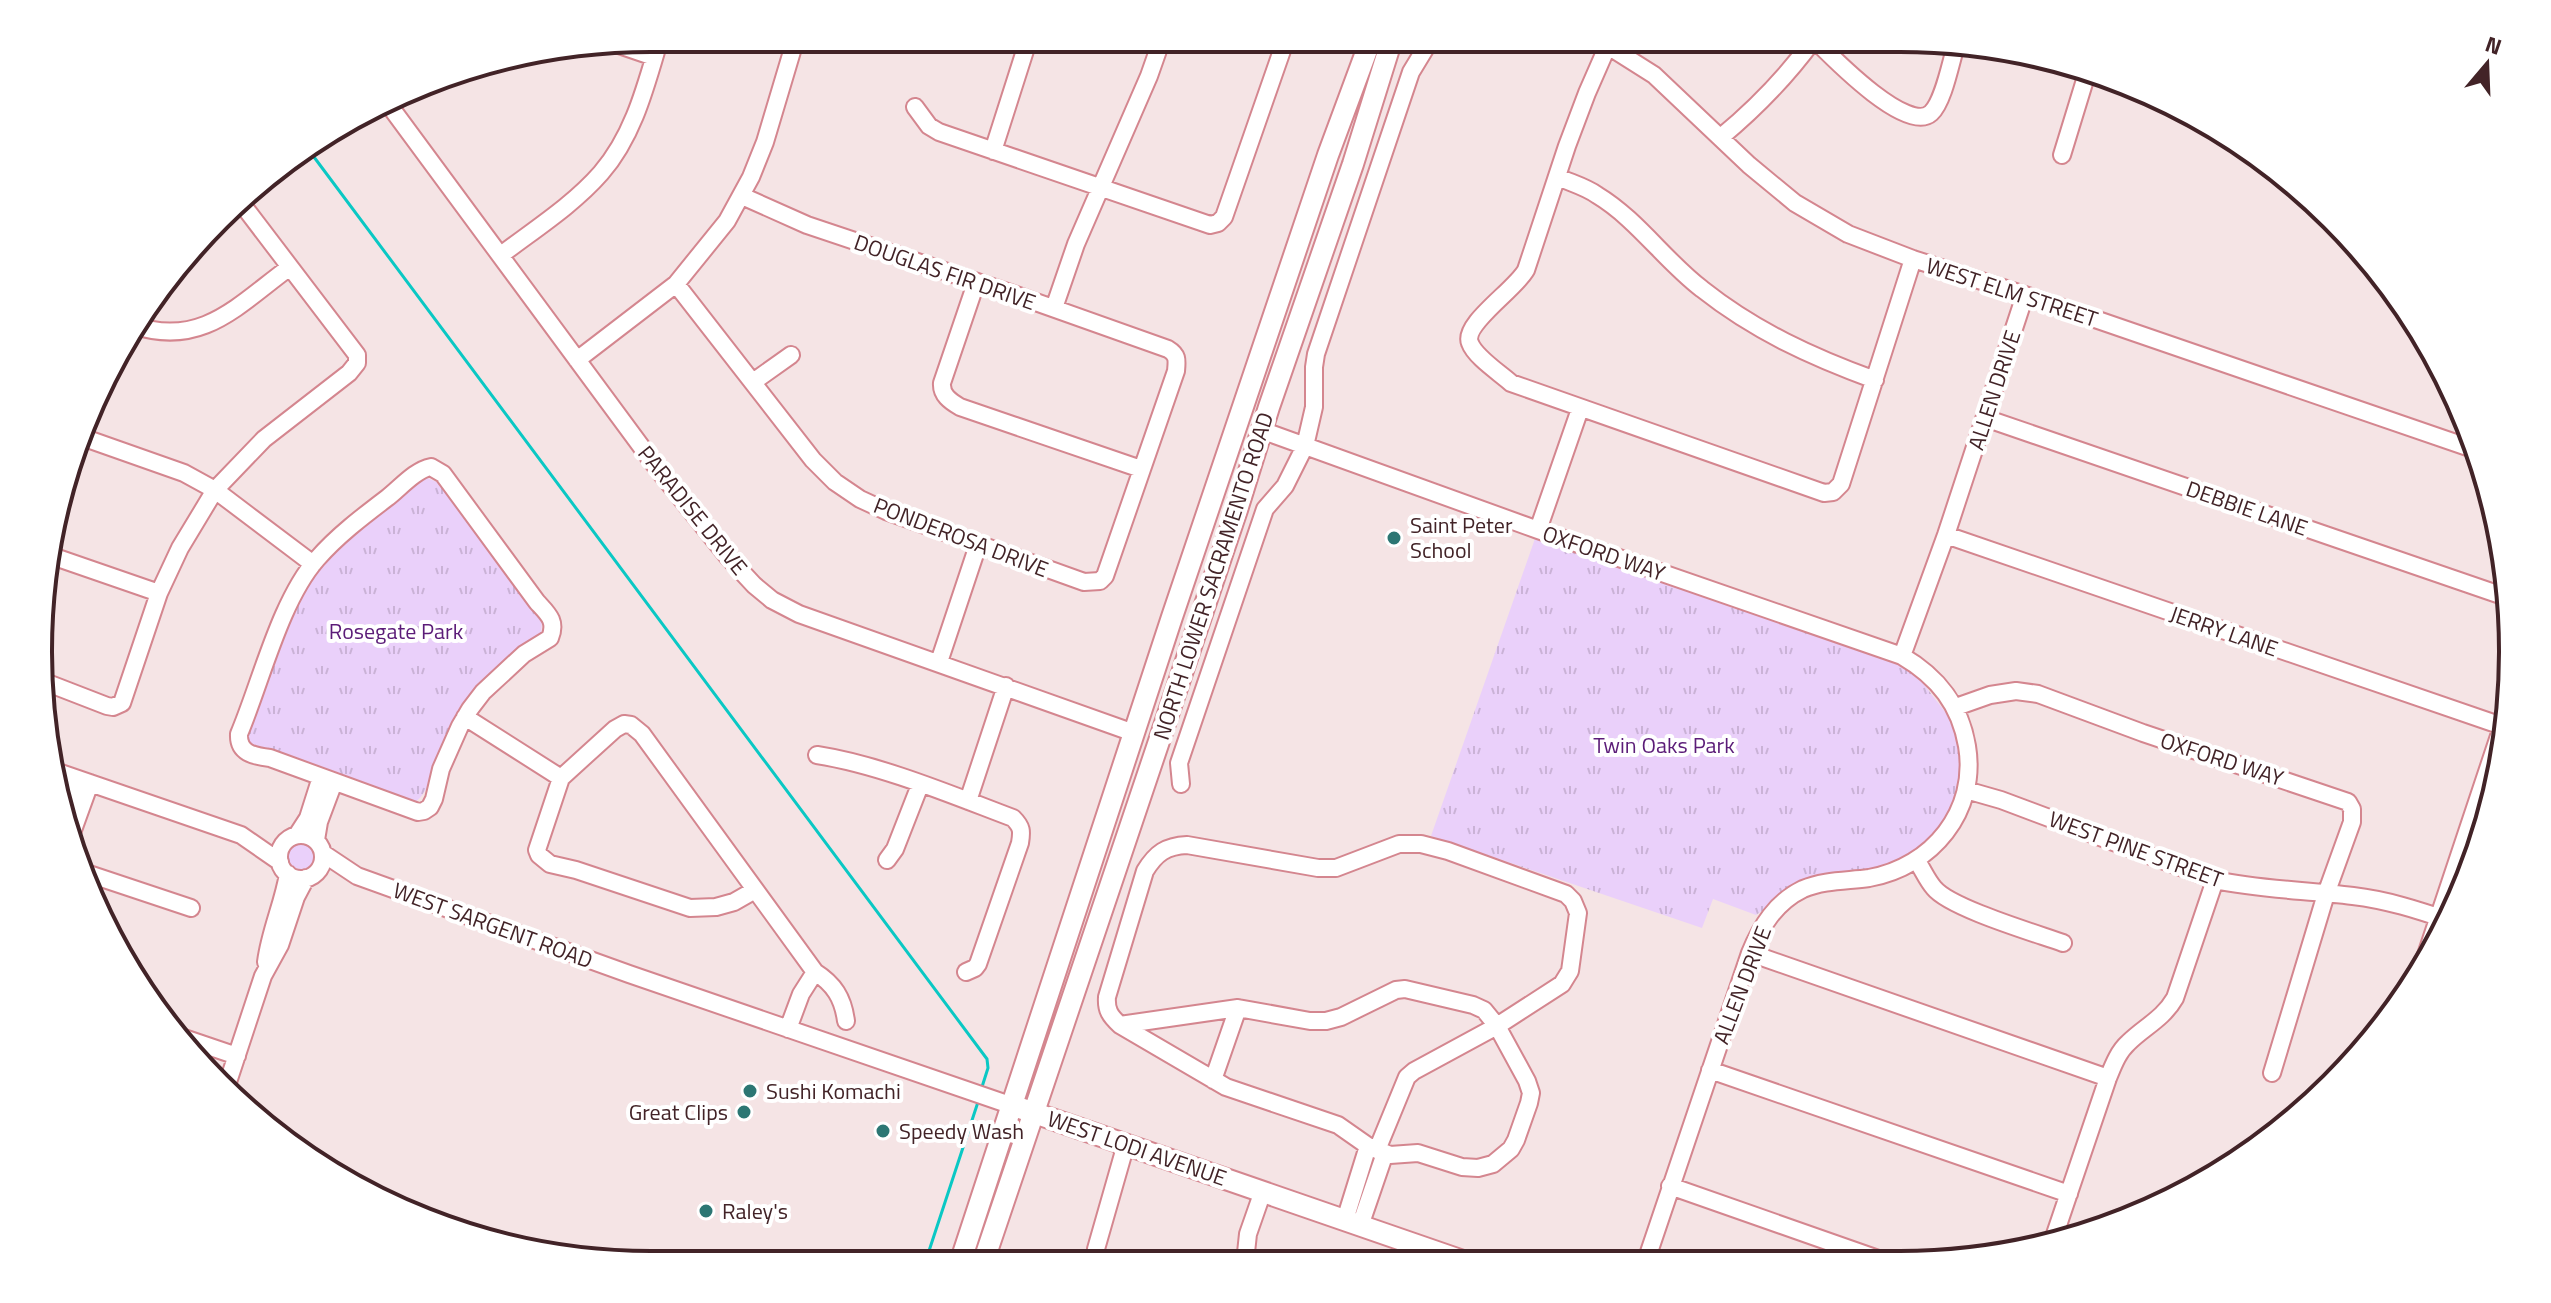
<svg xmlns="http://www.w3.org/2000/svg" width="2551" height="1303" font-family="'Titillium Web',sans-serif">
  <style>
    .grass { fill: url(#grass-tufts) }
    .garden { fill: #ead0fa }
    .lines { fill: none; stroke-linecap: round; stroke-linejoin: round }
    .stream { stroke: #0ac8c4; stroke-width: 3 }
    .minor-casing { stroke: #d4868f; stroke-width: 20 }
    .major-casing { stroke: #d4868f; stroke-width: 24 }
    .minor { stroke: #fff; stroke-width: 16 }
    .major { stroke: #fff; stroke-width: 20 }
    .poi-dot { fill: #2c7673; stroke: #fff; stroke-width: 3 }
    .labels { text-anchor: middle; stroke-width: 8; stroke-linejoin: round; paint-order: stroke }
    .street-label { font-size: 22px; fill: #422327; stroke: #fff }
    .poi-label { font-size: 22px; fill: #422327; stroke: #fff; text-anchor: start }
    .park-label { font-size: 22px; fill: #5b1c78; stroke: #fff }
    .rim { fill: none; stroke: #422327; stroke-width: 4 }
  </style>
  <defs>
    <pattern id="grass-tufts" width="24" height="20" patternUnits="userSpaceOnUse" patternTransform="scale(2)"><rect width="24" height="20" fill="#ead0fa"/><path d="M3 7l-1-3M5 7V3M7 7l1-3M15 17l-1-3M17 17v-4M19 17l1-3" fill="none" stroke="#cab2d6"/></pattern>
  </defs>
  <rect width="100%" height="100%" fill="#f5e4e5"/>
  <path class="grass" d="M427,478L437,482L542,622L541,633C503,662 469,691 447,735C439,751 430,794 415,802L257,748L249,742L248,734C280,637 297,574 382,510C397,499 411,487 427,478Z
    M1538,530L1902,656L1966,739L1948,830L1892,872L1814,875L1756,915L1713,899L1702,928L1431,836Z"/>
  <path class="garden" d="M288 856a13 13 0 1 1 26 0a13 13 0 1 1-26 0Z"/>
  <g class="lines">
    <path class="stream" d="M308,149L987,1059L988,1068L981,1090
      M925,1263L978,1102"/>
    <defs>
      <path id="minor" d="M1597,39L1654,75L1749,165L1795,203L1848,234L1913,259L2025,295L2479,451
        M616,44L654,57
        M1608,45L1587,93L1567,146L1526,270C1515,290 1462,324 1470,343C1475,357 1500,373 1511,383L1824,493L1833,492L1841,484L1913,259
        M389,105L660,472L728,557L754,585L772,600L799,614L1134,733
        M915,107L929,126L939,132L1210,225L1218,223L1224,217L1286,39
        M1721,137C1756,108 1787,76 1814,39C1830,55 1907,135 1931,113C1944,101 1951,60 1957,42
        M993,151L1029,38
        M2062,155L2088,70
        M1558,177C1571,183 1586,187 1597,195C1637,219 1665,261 1702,289C1755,331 1812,357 1875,380
        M501,255C535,229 573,205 601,173C634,135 646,85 660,38
        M976,283L942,383C941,395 950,401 960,407L1141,469
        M676,284L813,460L835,482L860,499L886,511L1084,582L1100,581L1105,576L1176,371C1177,360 1178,355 1168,349L1013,294L807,225L742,196
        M1054,308L1076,244L1149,76L1162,39
        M133,325C202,349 239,304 290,267
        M577,360L676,284L727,221L751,177L765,142L796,38
        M753,382L791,355
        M1985,418L2509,598
        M1261,430L1538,530L1902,656C1938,677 1960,705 1967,746C1978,811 1932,867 1869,878C1847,881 1824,880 1803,889C1776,902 1761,926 1750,953L1646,1261
        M79,436L184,473L215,490L313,564
        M431,467L443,474L537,602C548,614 557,621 550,638L524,654L483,692L470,709L460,726L441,769L434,799L430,807L424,811L418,812L270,758C253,756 238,753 239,734C261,682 280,601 317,559C337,536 362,517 387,498C400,488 415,470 431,467Z
        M1538,530L1580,409
        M1946,535L2502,726
        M49,555L159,593
        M1902,656L1946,535L2025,295
        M939,662L978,545
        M45,682L107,706L113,707L122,703L159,593L180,548L215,490L264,439L349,373L357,363V355L242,204
        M1956,707L1990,695L2016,691L2038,694L2143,733L2348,802L2352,809V822L2326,894L2272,1073
        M465,717L561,778
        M817,755C881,765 952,795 1013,818C1022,827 1022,831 1020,843L978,964L975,968L966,972
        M55,771L241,835L280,862
        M1181,784L1179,763L1265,509L1285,486L1305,446L1314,407V367L1316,354L1411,72L1431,39
        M1966,790L2001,800L2215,880C2261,890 2307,890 2353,896C2387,900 2418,910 2450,921
        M968,801L1006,686
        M68,812L78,779
        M73,830L90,783
        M279 857a22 22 0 1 1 44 0a22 22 0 1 1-44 0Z
        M297,835L308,818L321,777
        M316,840L319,822L334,782
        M324,854L357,876L629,974L1013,1106
        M887,860L895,849L920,785
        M1917,861C1923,870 1927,880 1934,888C1950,908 2035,933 2063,943
        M86,873L191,908
        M755,890L734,902L716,907L690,908L576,870L550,864L539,855L537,850L561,778L615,729L624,724L631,725L642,734L815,972C834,984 843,998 846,1021
        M1750,953L2108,1078
        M2424,961L2510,703
        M266,962C270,931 283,904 288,874
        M1120,1025L1238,1008L1310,1021H1326L1341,1017L1396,990L1405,989L1473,1005L1484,1010L1497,1026L1527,1081L1531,1093L1529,1103L1516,1140L1511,1149L1493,1164L1478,1168L1462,1167L1418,1153L1390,1155L1368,1146L1338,1125L1226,1087L1120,1025C1110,1016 1106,1010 1107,997L1145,871C1156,853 1166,846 1187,845L1318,868H1336L1399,844H1421L1448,851L1566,894L1573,901L1578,913L1570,971L1562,984L1497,1026L1414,1071L1407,1077L1377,1150
        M788,1029L801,994L815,972
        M184,1038L237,1056
        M1710,1070L2069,1194
        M1213,1080L1238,1008
        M225,1091L263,976L280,945L296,897L306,878
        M1670,1186L1881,1260
        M1345,1220L1368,1146
        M1360,1226L1385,1153
        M2053,1240L2108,1078C2113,1066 2118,1052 2128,1043C2144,1027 2163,1019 2175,998L2215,880
        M1096,1249L1126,1144
        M1245,1262L1248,1234L1263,1191"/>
      <path id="major" d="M1020,1108L1463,1261
        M960,1263L1172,617L1328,155L1371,39
        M983,1263L1237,510L1269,407L1353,164L1392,39"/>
    </defs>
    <use href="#minor" class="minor-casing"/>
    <use href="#major" class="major-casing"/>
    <use href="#minor" class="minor"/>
    <use href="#major" class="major"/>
  </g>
  <g class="poi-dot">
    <circle cx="1394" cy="538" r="8"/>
    <circle cx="750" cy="1091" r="8"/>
    <circle cx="744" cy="1112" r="8"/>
    <circle cx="883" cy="1131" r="8"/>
    <circle cx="706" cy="1211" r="8"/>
  </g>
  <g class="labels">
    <g class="street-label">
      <text transform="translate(945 272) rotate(19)" y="8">DOUGLAS FIR DRIVE</text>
      <text transform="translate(2012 292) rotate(18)" y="8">WEST ELM STREET</text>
      <text transform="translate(1994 390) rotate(-72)" y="8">ALLEN DRIVE</text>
      <text transform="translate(2247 508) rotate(19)" y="8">DEBBIE LANE</text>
      <text transform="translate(693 510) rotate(51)" y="8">PARADISE DRIVE</text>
      <text transform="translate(961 537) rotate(21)" y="8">PONDEROSA DRIVE</text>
      <text transform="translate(1604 553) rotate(19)" y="8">OXFORD WAY</text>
      <text transform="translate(1213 576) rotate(-72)" y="8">NORTH LOWER SACRAMENTO ROAD</text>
      <text transform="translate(2224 631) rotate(19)" y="8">JERRY LANE</text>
      <text transform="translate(2222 759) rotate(18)" y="8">OXFORD WAY</text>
      <text transform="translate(2136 849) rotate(20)" y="8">WEST PINE STREET</text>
      <text transform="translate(493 925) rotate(20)" y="8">WEST SARGENT ROAD</text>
      <text transform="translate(1742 985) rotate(-69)" y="8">ALLEN DRIVE</text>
      <text transform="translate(1137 1148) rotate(19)" y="8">WEST LODI AVENUE</text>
    </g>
    <g class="poi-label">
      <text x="1410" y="533">Saint Peter<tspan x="1410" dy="25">School</tspan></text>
      <text x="766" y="1099">Sushi Komachi</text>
      <text x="728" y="1120" text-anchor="end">Great Clips</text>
      <text x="899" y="1139">Speedy Wash</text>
      <text x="722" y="1219">Raley's</text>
    </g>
    <g class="park-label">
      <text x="396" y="639">Rosegate Park</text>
      <text x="1664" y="753">Twin Oaks Park</text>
    </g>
  </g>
  <path d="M0 0H2551V1303H0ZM651 52H1900A599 599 0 0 1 2499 651V652A599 599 0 0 1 1900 1251H651A599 599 0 0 1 52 652V651A599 599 0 0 1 651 52Z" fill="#fff" fill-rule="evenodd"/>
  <path class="rim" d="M651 52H1900A599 599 0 0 1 2499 651V652A599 599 0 0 1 1900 1251H651A599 599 0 0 1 52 652V651A599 599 0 0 1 651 52Z"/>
  <g transform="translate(2487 64) rotate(19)" stroke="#ffffff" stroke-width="6" paint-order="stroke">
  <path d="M0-6L14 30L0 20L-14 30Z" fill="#422327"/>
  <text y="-12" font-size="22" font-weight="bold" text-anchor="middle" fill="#422327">N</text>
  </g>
</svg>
